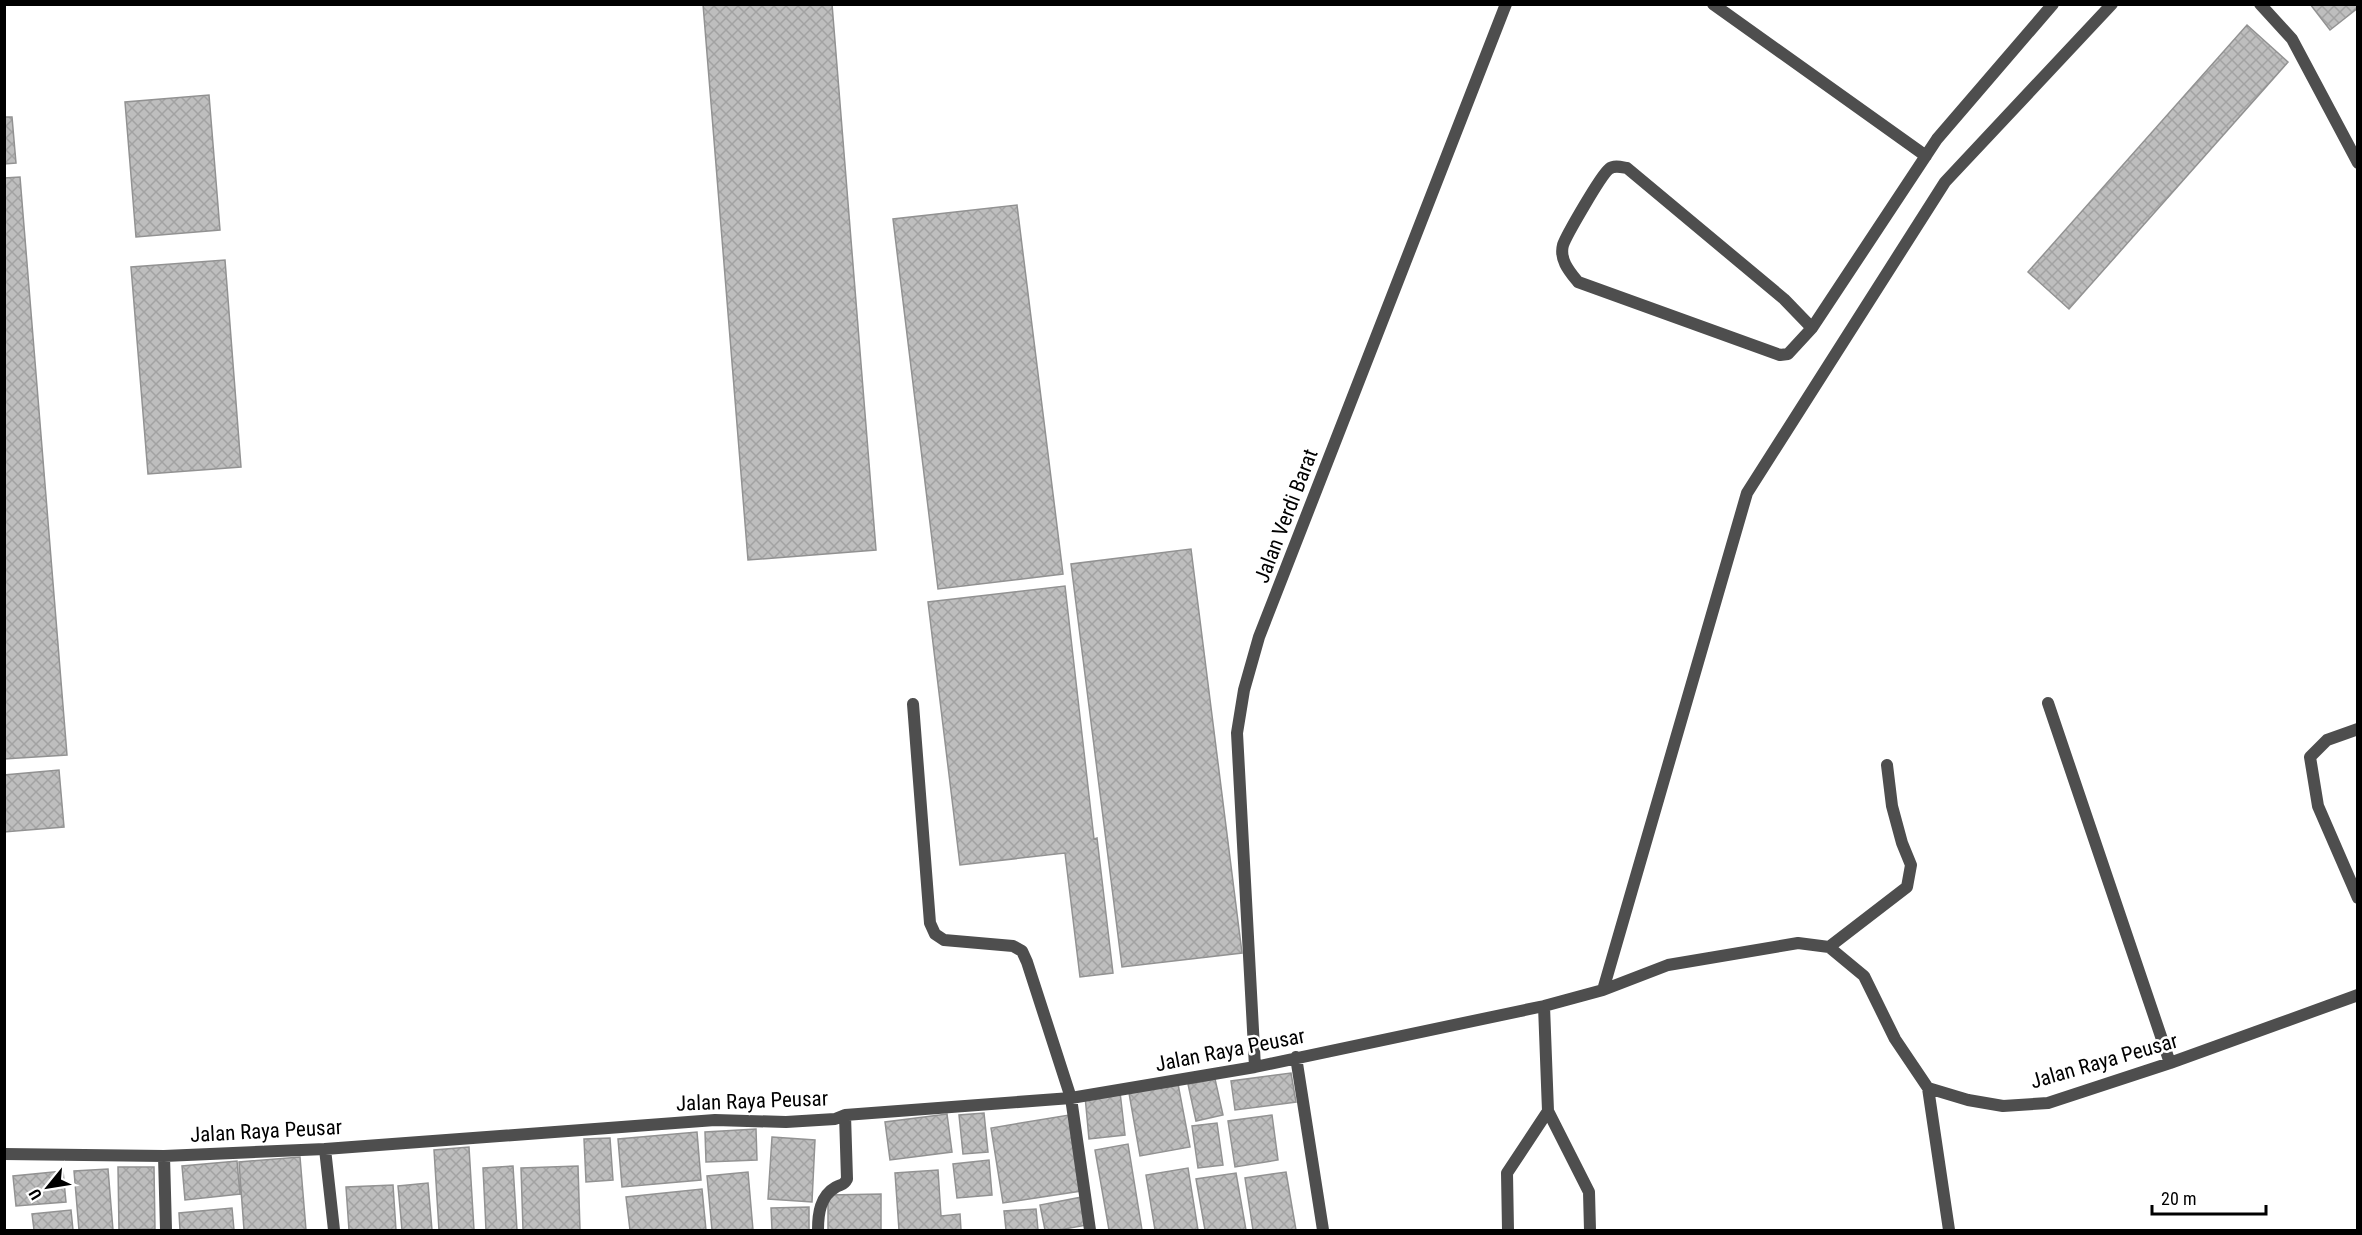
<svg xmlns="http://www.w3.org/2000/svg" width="2362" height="1235" font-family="'Roboto Condensed',sans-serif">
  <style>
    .building { fill: url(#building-cross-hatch); stroke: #929292; stroke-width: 1.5 }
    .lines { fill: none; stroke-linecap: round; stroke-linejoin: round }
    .lane { stroke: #4e4e4e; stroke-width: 12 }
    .street { stroke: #4e4e4e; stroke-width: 12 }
    .labels { text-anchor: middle; stroke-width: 5; stroke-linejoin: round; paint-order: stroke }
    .street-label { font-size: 21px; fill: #000; stroke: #fff }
  </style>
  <defs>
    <pattern id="building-cross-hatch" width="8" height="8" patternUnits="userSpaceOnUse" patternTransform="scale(1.5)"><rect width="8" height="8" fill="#bebebe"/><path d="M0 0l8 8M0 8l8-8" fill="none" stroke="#a2a2a2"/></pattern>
  </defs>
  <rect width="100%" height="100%" fill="#fff"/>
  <path class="building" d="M703,4H832L876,550L748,560Z
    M2310,4H2358V8L2330,30Z
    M2247,25L2288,62L2069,309L2028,272Z
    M209,95L220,230L136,237L125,102Z
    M4,117H12L16,163L4,164Z
    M20,177L67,755L4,759V178Z
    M1017,205L1063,574L938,589L893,219Z
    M225,260L241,467L148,474L131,267Z
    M1191,549L1242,953L1122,967L1071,564Z
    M1065,586L1094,839L1097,838L1113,973L1080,977L1065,853L960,865L928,602Z
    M59,770L64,827L4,832V775Z
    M1291,1073L1296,1102L1235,1110L1231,1081Z
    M1215,1079L1223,1115L1196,1121L1188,1084Z
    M1178,1084L1190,1147L1140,1156L1129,1093Z
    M1120,1092L1125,1135L1089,1139L1085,1096Z
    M984,1113L988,1152L963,1154L959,1115Z
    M947,1114L952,1152L890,1160L885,1122Z
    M1069,1115L1081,1191L1003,1203L991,1128Z
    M1272,1115L1278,1160L1235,1167L1228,1121Z
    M1217,1123L1223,1165L1198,1168L1192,1126Z
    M756,1129L757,1160L706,1162L705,1132Z
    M697,1132L701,1180L622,1187L618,1139Z
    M772,1137L815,1140L812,1202L768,1199Z
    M610,1138L613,1180L586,1182L584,1139Z
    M1128,1144L1142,1230H1109L1095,1150Z
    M469,1147L474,1230H439L434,1150Z
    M300,1157L306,1230H244L239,1162Z
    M989,1160L992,1195L957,1198L953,1164Z
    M237,1161L240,1194L185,1200L182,1166Z
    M513,1166L517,1230H486L483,1168Z
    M578,1166L580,1230H523L521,1168Z
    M118,1167H154L155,1229L119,1230Z
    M1188,1168L1198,1230H1155L1146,1175Z
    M108,1169L113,1230H79L74,1171Z
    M938,1170L941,1216L960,1214L961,1230H899L895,1173Z
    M63,1171L66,1202L16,1206L13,1176Z
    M748,1172L753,1230H712L707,1176Z
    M1286,1172L1296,1230H1253L1245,1178Z
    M1236,1173L1246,1230H1205L1196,1179Z
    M428,1183L432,1230H402L398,1186Z
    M393,1185L396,1230H349L346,1187Z
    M702,1189L706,1230H630L626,1197Z
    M881,1194V1230H828V1195Z
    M1082,1197L1087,1225L1059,1230H1045L1040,1205Z
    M809,1207V1230H772L771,1208Z
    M232,1208L234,1230H180L179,1213Z
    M1036,1209L1038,1230H1006L1004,1211Z
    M71,1210L73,1230H34L32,1214Z"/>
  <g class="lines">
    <path class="lane" d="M913,704L930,923L935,934L944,940L1013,946L1022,951L1027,962L1071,1098"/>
    <path class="street" d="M1713,4L1926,156
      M2260,4L2292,39L2358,163
      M1812,328L1784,299L1627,168C1621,167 1614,165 1609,169C1601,175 1566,236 1563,245C1559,260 1570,272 1578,282L1780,355L1788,354L1812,328L1937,139L2053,4
      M2048,703L2170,1063
      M2358,729L2327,740L2310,757L2318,806L2358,898
      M1829,947L1907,887L1911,865L1902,843L1892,806L1887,765
      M1603,990L1747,493L1945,182L2112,4
      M1544,1006L1548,1111L1589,1192L1590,1230
      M1296,1057L1323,1230
      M1255,1067L1237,733L1244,690L1259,637L1506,4
      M1928,1088L1949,1230
      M1071,1098L1090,1230
      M325,1149L334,1230
      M4,1154L164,1156L325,1149L715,1120L786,1122L835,1119L845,1115L1071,1098L1255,1067L1544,1006L1603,990L1668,965L1798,943L1829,947L1864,976L1895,1039L1928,1088L1968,1100L2003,1106L2048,1103L2170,1063L2358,995
      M164,1156L166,1230
      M818,1230C818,1214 820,1196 836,1187C842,1184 844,1185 847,1179L845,1115
      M1508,1230L1507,1173L1548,1111"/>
  </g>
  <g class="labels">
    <g class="street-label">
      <text transform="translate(1286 516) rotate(-69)" y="7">Jalan Verdi Barat</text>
      <text transform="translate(1230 1050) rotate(-11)" y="7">Jalan Raya Peusar</text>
      <text transform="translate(2104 1061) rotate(-16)" y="7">Jalan Raya Peusar</text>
      <text transform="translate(752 1101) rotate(-2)" y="7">Jalan Raya Peusar</text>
      <text transform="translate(266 1131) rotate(-3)" y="7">Jalan Raya Peusar</text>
    </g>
  </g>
  <rect width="2362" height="1235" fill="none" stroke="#000000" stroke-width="12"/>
  <g transform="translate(48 1187) rotate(240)" stroke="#ffffff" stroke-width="4.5" paint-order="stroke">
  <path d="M0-4.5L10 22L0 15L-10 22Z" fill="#000000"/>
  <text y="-9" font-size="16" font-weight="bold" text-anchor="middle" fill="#000000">U</text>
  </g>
  <path d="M2152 1205v9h114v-9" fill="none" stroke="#000000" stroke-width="3"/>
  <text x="2161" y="1205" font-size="18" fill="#000000" stroke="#ffffff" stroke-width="4.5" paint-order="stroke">20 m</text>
</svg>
